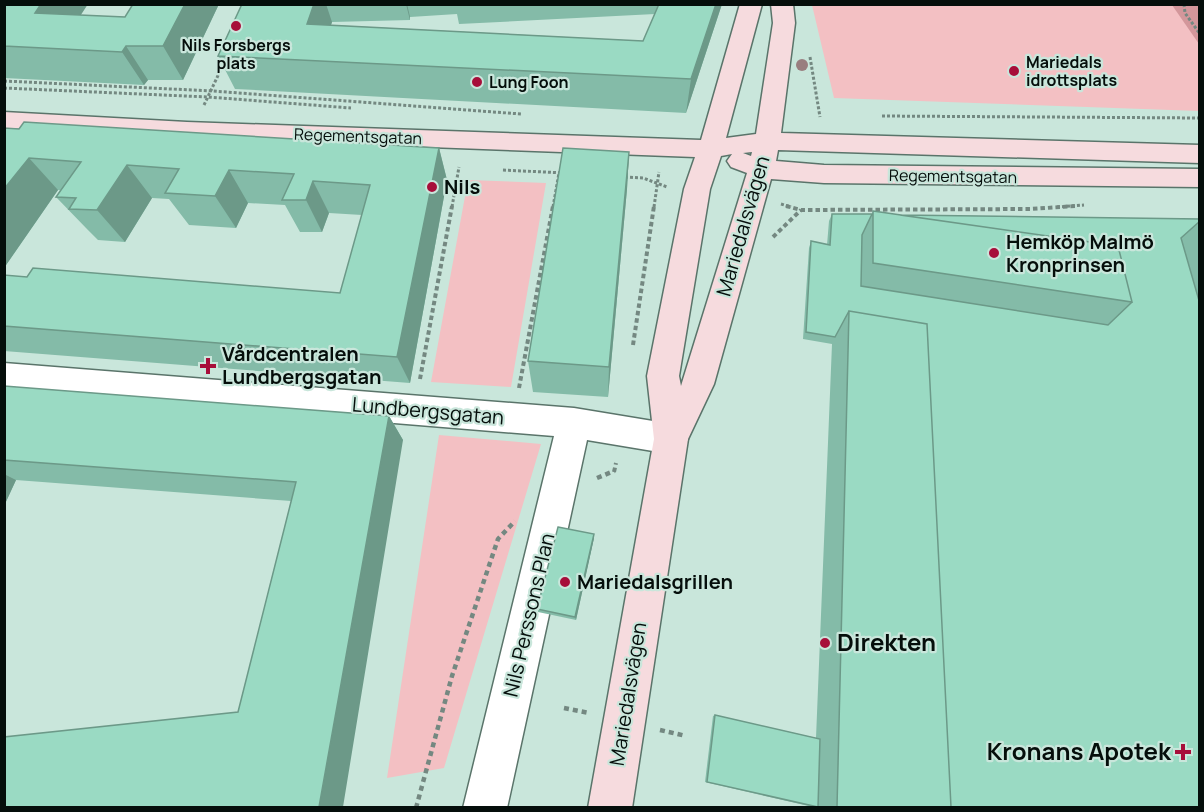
<svg xmlns="http://www.w3.org/2000/svg" width="1204" height="812" font-family="Manrope,sans-serif">
  <style>
    .green { fill: #f3c0c3 }
    .forest { fill: #d3979b }
    .lines { fill: none; stroke-linecap: round; stroke-linejoin: round }
    .street-casing { stroke: #5a746a; stroke-width: 3 }
    .secondary-casing { stroke: #5a746a; stroke-width: 3 }
    .path-far2 { stroke: #748881; stroke-width: 3; stroke-dasharray: 3 2; stroke-linecap: butt }
    .path-far1 { stroke: #748881; stroke-width: 4; stroke-dasharray: 4.5 3; stroke-linecap: butt }
    .path { stroke: #748881; stroke-width: 4.5; stroke-dasharray: 5 4; stroke-linecap: butt }
    .street { fill: #fff; fill-rule: evenodd }
    .secondary { fill: #f6dbde; fill-rule: evenodd }
    .tree { fill: #997e7f }
    .wall { fill: #84bba8; fill-rule: evenodd }
    .shaded-wall { fill: #6c9988 }
    .building { fill: #9adac3; stroke: #6c9988; stroke-width: 1.5 }
    .poi-dot { fill: #a70e3a; stroke: #c9e6db; stroke-width: 2 }
    .labels { text-anchor: middle; stroke-width: 4.5; stroke-linejoin: round; paint-order: stroke }
    .far-poi-label { font-size: 16px; font-weight: bold; fill: #050e0b; stroke: #c9e6db; text-anchor: start }
    .far-street-label { font-size: 16px; fill: #050e0b; stroke: #c9e6db }
    .poi-label { font-size: 20px; font-weight: bold; fill: #050e0b; stroke: #c9e6db; text-anchor: start }
    .street-label { font-size: 20px; fill: #050e0b; stroke: #c9e6db }
    .near-poi-label { font-size: 24px; font-weight: bold; fill: #050e0b; stroke: #c9e6db; text-anchor: start }
  </style>
  <rect width="100%" height="100%" fill="#c9e6db"/>
  <path class="green" d="M812,5H1199V111L834,98Z
    M468,180L546,183L511,387L431,382Z
    M439,435L541,444L444,768L387,778Z"/>
  <path class="forest" d="M1172,5H1199V44Z"/>
  <g class="lines">
    <defs>
      <path id="street" d="M4,363L574,408L671,424L683,428L688,439L683,450L671,454L587,440L507,808H463L554,436L4,391Z"/>
      <path id="secondary" d="M740,4H762L726,138L756,134L773,23L771,4H793L795,23L781,133L1200,145V163L778,150L776,161L824,165L1200,169V187L824,183L771,179L714,384L688,439L632,808H588L654,439L647,376L684,189L695,157L187,138L4,128V112L187,122L701,140ZM752,152L751,156L743,153ZM732,154L727,161L731,167L747,173L681,386L679,376L710,189L721,156Z"/>
    </defs>
    <use href="#street" class="street-casing"/>
    <use href="#secondary" class="secondary-casing"/>
    <path class="path-far2" d="M1184,4L1185,13L1200,34
      M810,57L820,117
      M4,81L213,91L521,114
      M4,88L208,97L351,108
      M204,105L224,63
      M882,116L1200,118
      M503,170L564,173
      M625,177L643,178L667,187
      M781,204L791,207
      M452,207L459,167
      M553,207L559,173
      M654,207L659,172
      M1057,207L1084,205"/>
    <path class="path-far1" d="M786,206L801,210L1031,209L1076,206
      M773,237L801,210
      M633,345L654,206
      M420,379L452,206
      M519,388L553,206
      M614,472L616,463"/>
    <path class="path" d="M597,478L614,471
      M564,708L589,713
      M660,730L686,736
      M416,808L452,676L498,539L515,521"/>
    <use href="#street" class="street"/>
    <use href="#secondary" class="secondary"/>
  </g>
  <circle class="tree" cx="802" cy="65" r="6"/>
  <path class="wall" d="M4,4L81,15L125,17L219,4L183,80H148L144,85L4,78Z
    M242,4H722L686,113L235,89L218,56ZM457,14L459,24L655,14L643,41L331,25L332,22L410,20V17Z
    M4,128L439,148L447,180L410,383L4,351V275L27,277L340,293L362,215L329,213L322,232H300L285,205L248,203L236,228L189,225L169,199L152,198L125,242L98,240L86,228L56,197L60,190H58L4,268Z
    M629,152L627,189L608,397L533,392L528,361Z
    M873,211L900,215L1200,219V807H813L705,782L713,716L715,715L816,738L832,344L803,339L809,248L811,241L827,245L829,221L832,214H872Z
    M4,386L389,416L403,440L238,712L291,501L16,480L4,506Z
    M594,538L576,620L538,612L537,609Z"/>
  <path class="shaded-wall" d="M41,4H88L60,47L35,13Z
    M185,4H219L183,80L163,46Z
    M314,4H326L332,22L320,58L307,24Z
    M406,4H407L410,17V20Z
    M716,4H722L686,113L691,79Z
    M126,46L148,80L144,85L122,52Z
    M439,148L447,180L410,383L397,357Z
    M629,152L627,189L608,397L609,367Z
    M29,158L58,190L4,268V189Z
    M127,165L152,198L125,242L97,210Z
    M229,170L248,203L236,228L215,196Z
    M313,181L329,213L322,232L306,200Z
    M389,416L403,440L343,807H319Z
    M4,474L16,480L4,506Z
    M594,534V538L576,620L575,617Z"/>
  <path class="building" d="M4,4H41L35,13L125,17L133,4H185L163,46H126L122,52L4,46Z
    M242,4H314L307,24L643,41L659,4H716L691,79L218,56Z
    M24,122L439,148L397,357L4,326V275L27,277L33,268L340,293L370,185L313,181L306,200H282L294,174L229,170L215,196L165,193L179,169L127,165L97,210L69,209L76,198L56,197L81,162L29,158L4,189V128L19,129Z
    M563,148L629,152L609,367L528,361Z
    M873,211L1118,246L1132,302L873,263Z
    M832,214H872L862,235L861,286L1108,325L1132,302L1118,246L900,215L1200,219V221L1181,238L1200,304V807H951L927,324L849,311L835,337L806,332L811,241L830,245Z
    M849,311L927,324L951,807H837Z
    M4,386L389,416L319,807H4V737L238,712L296,482L4,460Z
    M558,527L594,534L575,617L537,609Z
    M715,715L820,739L818,807L707,782Z"/>
  <g class="poi-dot">
    <circle cx="236" cy="26" r="6"/>
    <circle cx="1014" cy="71" r="6"/>
    <circle cx="477" cy="82" r="6"/>
    <circle cx="432" cy="187" r="6"/>
    <circle cx="994" cy="253" r="6"/>
    <path d="M205 357h6v6h6v6h-6v6h-6v-6h-6v-6h6z"/>
    <circle cx="565" cy="582" r="6"/>
    <circle cx="825" cy="643" r="6"/>
    <path d="M1180 743h6v6h6v6h-6v6h-6v-6h-6v-6h6z"/>
  </g>
  <g class="labels">
    <g class="far-poi-label">
      <text x="236" y="51" text-anchor="middle">Nils Forsbergs<tspan x="236" dy="18">plats</tspan></text>
      <text x="1026" y="68">Mariedals<tspan x="1026" dy="18">idrottsplats</tspan></text>
      <text x="489" y="88">Lung Foon</text>
    </g>
    <g class="far-street-label">
      <text transform="translate(358 136) rotate(2)" y="6">Regementsgatan</text>
      <text transform="translate(953 176) rotate(1)" y="6">Regementsgatan</text>
    </g>
    <g class="poi-label">
      <text x="444" y="194">Nils</text>
      <text x="1006" y="249">Hemköp Malmö<tspan x="1006" dy="23">Kronprinsen</tspan></text>
      <text x="222" y="361">Vårdcentralen<tspan x="222" dy="23">Lundbergsgatan</tspan></text>
      <text x="577" y="589">Mariedalsgrillen</text>
    </g>
    <g class="street-label">
      <text transform="translate(743 226) rotate(-74)" y="7">Mariedalsvägen</text>
      <text transform="translate(428 411) rotate(5)" y="7">Lundbergsgatan</text>
      <text transform="translate(529 615) rotate(-77)" y="7">Nils Perssons Plan</text>
      <text transform="translate(628 694) rotate(-81)" y="7">Mariedalsvägen</text>
    </g>
    <g class="near-poi-label">
      <text x="837" y="651">Direkten</text>
      <text x="1171" y="760" text-anchor="end">Kronans Apotek</text>
    </g>
  </g>
  <rect width="1204" height="812" fill="none" stroke="#050e0b" stroke-width="12"/>
</svg>
